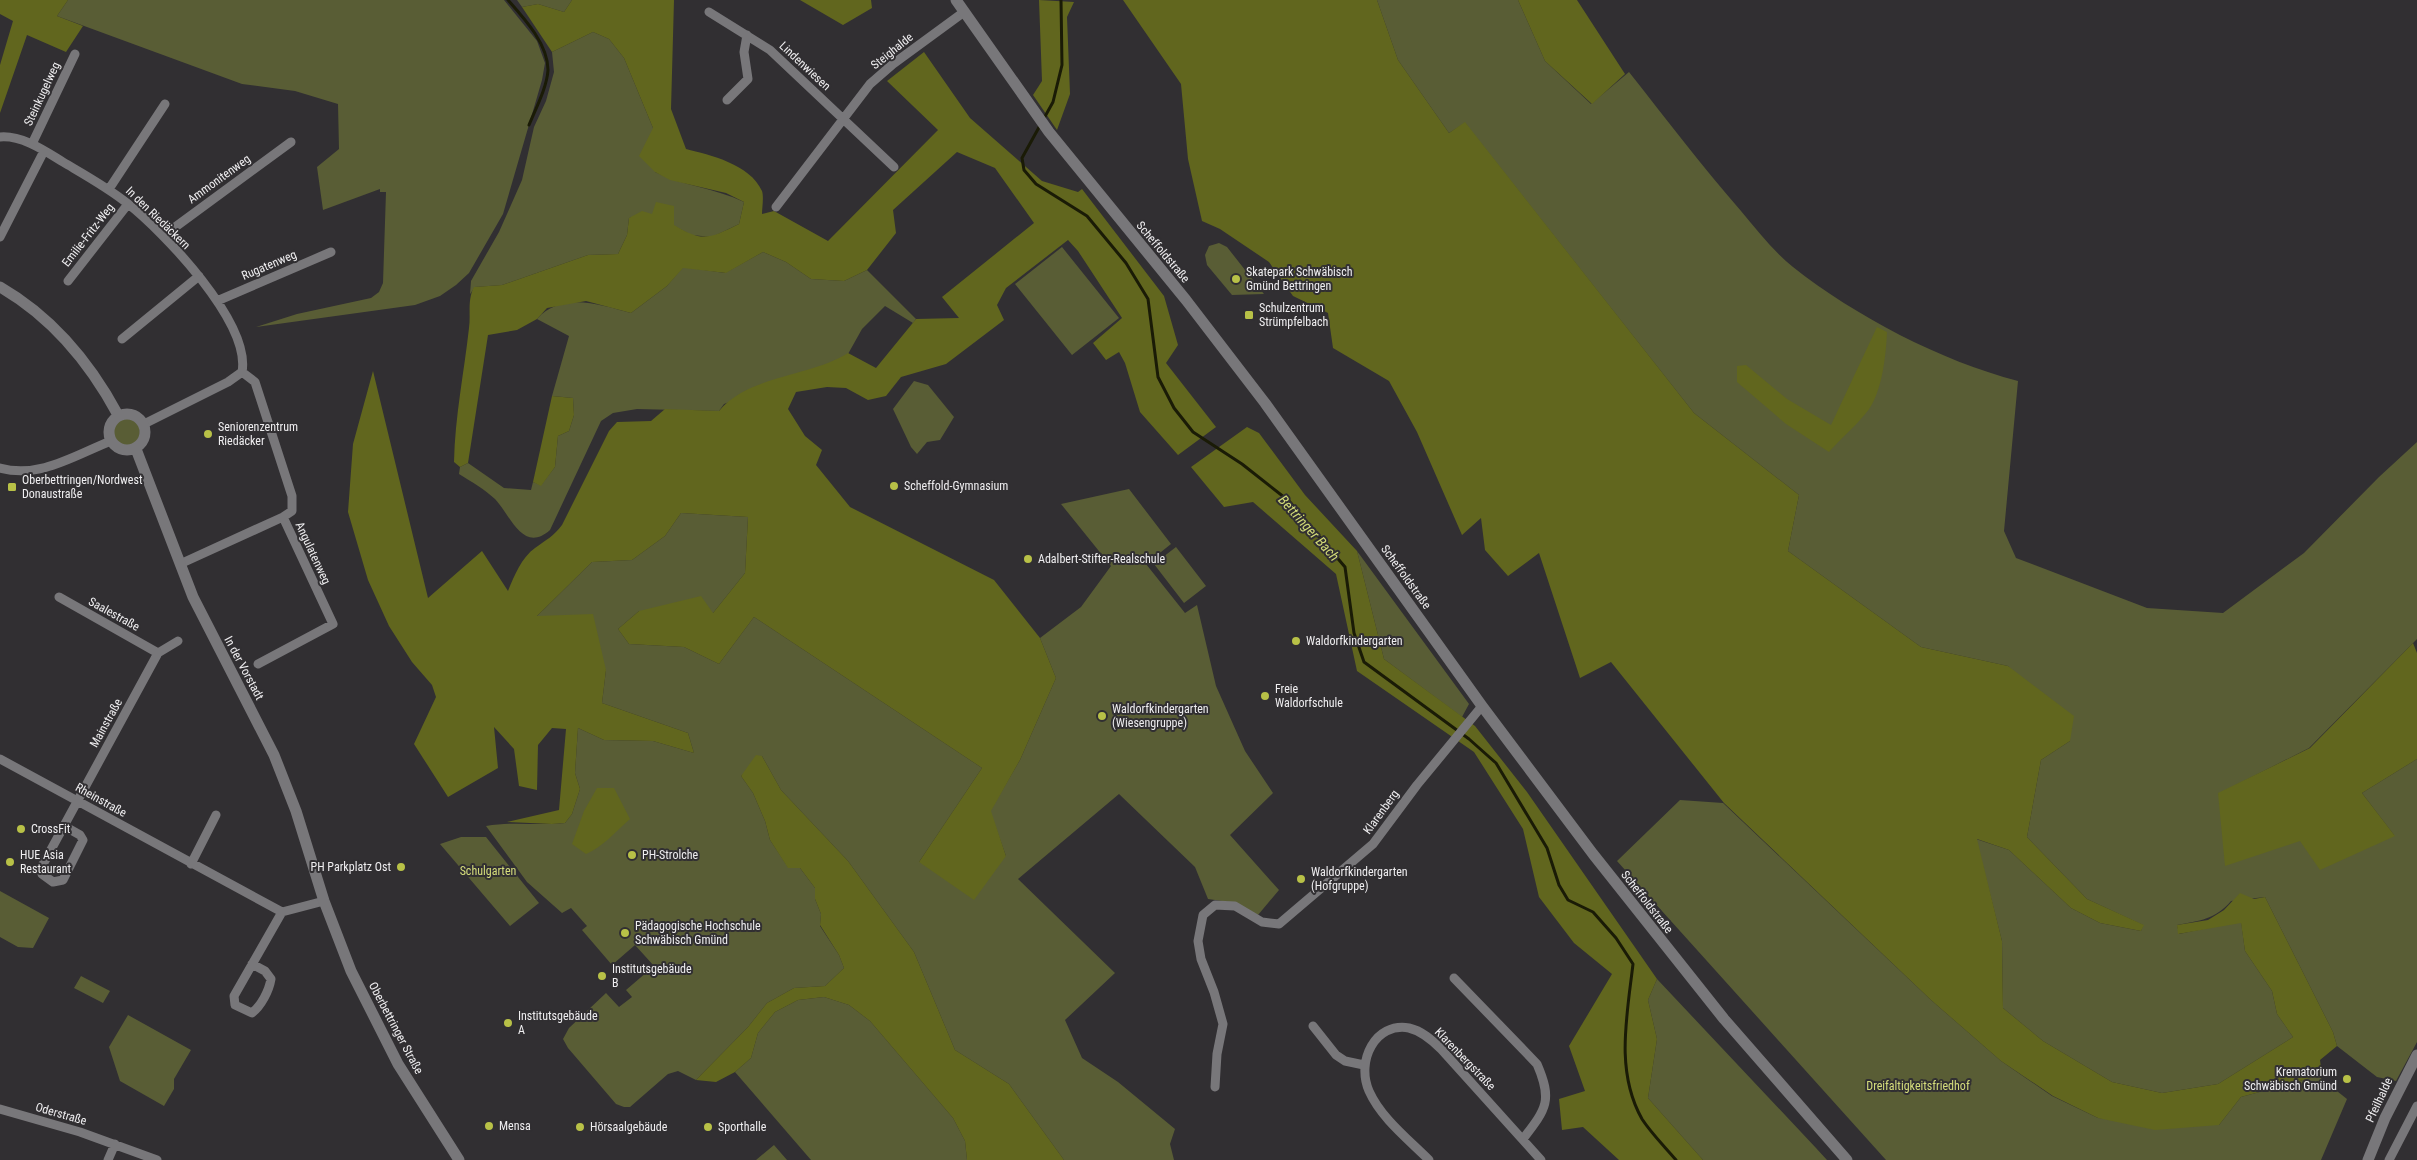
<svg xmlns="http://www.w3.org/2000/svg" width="2417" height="1160" font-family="'Roboto Condensed',sans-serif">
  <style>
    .green { fill: #595d35 }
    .forest { fill: #61661e }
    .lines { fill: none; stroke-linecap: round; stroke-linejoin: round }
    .stream { stroke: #1a1b06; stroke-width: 3 }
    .street { stroke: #78777a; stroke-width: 9 }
    .secondary { stroke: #78777a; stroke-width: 11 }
    .poi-dot { fill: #b8c147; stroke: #312f32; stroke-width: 2 }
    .labels { text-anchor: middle; stroke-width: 4; stroke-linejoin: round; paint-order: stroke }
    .street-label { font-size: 12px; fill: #efeef0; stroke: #312f32 }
    .poi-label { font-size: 12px; fill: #efeef0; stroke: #312f32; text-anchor: start }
    .park-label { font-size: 12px; fill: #d6de7c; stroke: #312f32 }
    .water-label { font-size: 14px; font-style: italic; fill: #d2db78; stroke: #312f32 }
  </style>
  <rect width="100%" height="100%" fill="#312f32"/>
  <path class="green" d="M68,0H504L537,41L545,63L542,80L503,214L469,273L456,285L440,296L415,305L256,327L297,314L371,298L379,292L383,283L386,192H380V189L323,210L317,167L339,149L338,104L295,91L242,84L57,16Z
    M517,0H572L564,12L538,4L522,7Z
    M1377,0H1518L1545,61L1591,104L1629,72C1666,119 1702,166 1741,211C1757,230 1773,251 1793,267C1855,316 1941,361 2018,381L2004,531L2016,558L2147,608L2223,613L2304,553L2379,477L2417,442V639L2309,748L2218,794L2300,841L2394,835L2362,793L2417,759V1042L2396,1081L2377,1077L2337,1046L2333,1032L2265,897L2231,901C2216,919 2199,921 2177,925L2179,934L2241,921L2245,951L2272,991L2277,1014L2293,1037L2218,1084L2162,1093L2112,1082L2043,1041L2003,1008L2002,941L1976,839L2009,850L2071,908L2100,923L2141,931L2143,925L2087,899L2027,837L2041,760L2070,741L2008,666L1921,647L1788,551L1799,495L1694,413L1465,123L1449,133L1398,60Z
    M593,32L609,39L624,58L653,128L655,172C683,186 715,188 744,202L739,224L712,237L691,235L652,214L629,218L627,235L618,254L588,255L502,285L475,287L470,294L471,281L499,232L522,180L534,127L546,101L554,72L552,52Z
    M1219,243L1227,247L1264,294L1232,295L1207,265L1205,255L1209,246Z
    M1062,247L1119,318L1072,355L1015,284Z
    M763,252L786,262L811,279L844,281L867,270L916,319L913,323L885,306L862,329L848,354L836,361L724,404L719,411L637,409L613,413L601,421L550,530C523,554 511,516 495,499C484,489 472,482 459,474L460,467L468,463L504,488L531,490L533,482L541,485L555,467L558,436L569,431L574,415L573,398L552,396L569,336L537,319C562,291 600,305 631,313L667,286L683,267L725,273Z
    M914,381L928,385L954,417L940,440L927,442L917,454L911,447L893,409Z
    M112 432a14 14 0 1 1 28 0a14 14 0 1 1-28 0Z
    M1129,489L1171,544L1146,564L1185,613L1197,605L1216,686L1245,751L1273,793L1230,835L1279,890L1258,915L1236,903L1208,899L1195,867L1119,794L1018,879L1115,973L1065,1020L1082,1058L1118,1082L1175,1129L1170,1144L1174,1160H1064L1009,1084L955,1050L914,952L848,861L781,790L762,756L741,776L753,793L765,821L770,840L788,867L800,868L815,888V899L821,914L820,926L839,955L844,968L825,986L794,988L767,1003L748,1027L696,1080L678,1071L668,1074L630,1107H624L616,1104L568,1048L563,1039L569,1028L606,993L619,1007L632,997L626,990L654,966L635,945L612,965L582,930L587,926L571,908L562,913L527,882L486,826C513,821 538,826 565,823L572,814L580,789L575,773L578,728L604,740L653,741L694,753L688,733L602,703L606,670L536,617L592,562L632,560L665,536L681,513L748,517L745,573L713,613L639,611L618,629L629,644L684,647L719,664L754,617L982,768L919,862L1006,856L990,811L1020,760L1056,678L1040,638L1081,607L1111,566L1061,504Z
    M1176,547L1206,586L1184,603L1154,564Z
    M1357,551L1469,704L1462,717L1384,659Z
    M1680,800L1723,803L1931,1000L2001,1061L2052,1096L2098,1118L2219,1125L2241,1097L2318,1076L2347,1099L2321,1160H1886L1617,861Z
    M461,837H486L539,903L510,926L440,844Z
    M0,891L49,918L33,948L18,947L0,937Z
    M81,976L110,991L103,1003L74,988Z
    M1657,979L1816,1148L1827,1160H1703L1648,1098L1657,1039L1648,1000Z
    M824,997L849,1005L870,1021L953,1118L965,1141L967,1160H811L735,1072L751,1058L758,1033L775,1012L798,1000Z
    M128,1015L191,1050L174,1079V1089L164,1106L120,1081L109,1047Z
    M774,1145L787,1160H756Z"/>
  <path class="forest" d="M0,0H68L57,16L83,26L66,52L27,35L0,113V65L13,21L0,14Z
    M572,0H674L671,109L686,149C710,155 750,164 762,191C764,197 762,208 762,214L774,211L828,241L938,130L887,81L924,52L970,118L1042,181L1078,192L1082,189L1164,296L1178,345L1166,363L1216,427L1178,455L1140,412L1125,363L1119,352L1106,360L1093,343L1122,318L1078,251L1068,240L1006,288L997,305L1004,320L946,364L901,377L886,396L868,400L846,388L827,387L796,392L788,409L805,436L822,450L816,465L850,507L994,580L1040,638L1056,678L1020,760L991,811L1006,856L974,900L919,862L982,768L754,617L719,664L684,647L629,644L618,629L639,611L701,596L713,613L745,573L748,517L681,513L665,536L632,560L592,562L537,616L593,614L606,670L602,703L688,733L694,753L653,741L604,740L578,728L575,773L580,789L572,814L565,823L552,824L507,822L559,810L566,729L552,728L538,745L537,790L519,786L514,749L494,727L498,768L448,797L414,744L436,697L432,685L412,662L389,626L368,580L348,512L353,444L373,371L428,598L482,551L508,591C514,576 522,557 535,548C546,540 554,536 562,525L609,431L617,422L651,421L665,409L719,411C749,375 810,377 848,353L876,368L916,319L959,318L942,297L1034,223L995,168L957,152L893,210L896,233L867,270L844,281L811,279L786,262L763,252L726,273L683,268L667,286L631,313L586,301L547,308L537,319L517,330L488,335L468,463L460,467L454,462C455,416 464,373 469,328C471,315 467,300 474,287L502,285L588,255L618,254L627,235L629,218L642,211L652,214L656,202L674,206V225C703,243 710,238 739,224L744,202L726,193L670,180L655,172L639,156L653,128L624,58L609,39L593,32L552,52L522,7L538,4L564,12Z
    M800,0H871L872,8L843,25Z
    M1039,0L1074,2L1067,17L1070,94L1057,130L1033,95L1042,81Z
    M1123,0H1377L1398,60L1449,133L1465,122L1694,413L1799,495L1788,551L1921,647L2008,666L2074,716L2070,741L2041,760L2027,837L2087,899L2144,925L2141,931L2100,923L2071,908L2009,850L1977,839L2002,941L2003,1008L2043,1041L2112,1082L2162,1093L2218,1084L2293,1037L2277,1014L2272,991L2245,951L2241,923L2178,934L2177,925L2208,920L2224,910L2240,893L2254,899L2265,897L2333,1032L2337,1046L2320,1060L2321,1068L2318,1076L2241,1097L2219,1125L2155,1130L2098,1118L2053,1096L2001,1061L1931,1000L1724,803L1611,662L1580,678L1539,553L1508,576L1485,550L1481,518L1462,535L1417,432L1389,381L1333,348L1328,313L1293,296L1269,262L1220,229L1202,221L1188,159L1181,84Z
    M1518,0H1577L1625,74L1592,104L1545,61Z
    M1877,327L1887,332C1886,355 1882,395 1866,413C1855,427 1841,438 1829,452L1786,424L1737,382V366L1746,365L1787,399L1831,425Z
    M552,396L573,398L574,415L569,431L558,436L555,467L541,486L533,482Z
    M1247,427L1259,433L1305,495L1357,551L1384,659L1475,726L1527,792L1657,979L1648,1000L1657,1039L1648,1098L1703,1160H1619L1583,1127L1562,1130L1559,1099L1585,1091L1569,1046L1612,974L1574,943L1539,897L1523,829L1474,752L1357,671L1336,574L1253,502L1224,507L1191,467Z
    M2413,643L2417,653V759L2362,793L2395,836L2320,870L2300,841L2225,866L2218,793L2310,748Z
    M756,755L762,756L781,790L848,861L914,952L955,1050L1009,1084L1064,1160H967L965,1141L953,1118L870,1021L849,1005L824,997L798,1000L775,1012L758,1033L751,1058L735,1072L716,1082L696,1080L748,1027L767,1003L794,988L825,986L844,968L839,955L820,925L821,914L815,899V888L800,868H788L770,840L765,821L753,793L741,776Z
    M597,788H614L630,819C616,831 603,847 586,854L572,844L584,811Z"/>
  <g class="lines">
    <path class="stream" d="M508,0C524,18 548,44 548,70C547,87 536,108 529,125
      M1061,0L1062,65L1053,102L1022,158L1024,170L1036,184L1087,216L1126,263L1148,299L1158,377L1174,408L1193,432L1242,464L1289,501L1345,567L1354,633L1364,662L1469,739L1496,763L1547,848L1559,885L1568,900L1593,912L1616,938L1633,964C1627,1016 1615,1071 1642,1119C1651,1133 1665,1147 1676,1160"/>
    <path class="street" d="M709,12L770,50L894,167
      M727,100L748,79L744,52L747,35
      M0,137C22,135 45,151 63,162C85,175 107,187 127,203C164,232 251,323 242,372L228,382L144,424
      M32,144L75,54
      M109,189L165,104
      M776,207L870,84L893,64L964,12
      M163,236L291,142
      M0,237L44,151
      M68,281L128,204
      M217,301L331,252
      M122,339L199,276
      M242,372L255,382L292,496V511L283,517
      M0,468C40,479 75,455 111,441
      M180,564L283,517L333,624L258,664
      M59,597L158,653
      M0,759L282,912L324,901
      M64,826L80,835L83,840L63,880L53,882L42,874L41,868L158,653L178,641
      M191,864L216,815
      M252,964L265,971L271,979C269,991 261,1006 252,1013L235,1005L234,996L282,912
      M1454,978L1537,1064C1553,1101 1546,1109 1523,1139
      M1313,1026L1336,1055L1345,1061L1364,1065
      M1215,1087L1217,1054L1223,1024L1214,992L1201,959L1198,941L1203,915L1215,905L1235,906L1262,922L1279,924L1373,844L1417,785L1482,706
      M0,1109L80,1132L157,1160
      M108,1160L115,1144
      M1429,1160C1408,1139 1381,1118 1369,1091C1356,1061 1375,1022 1409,1028C1422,1031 1432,1040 1441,1049L1541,1160
      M2389,1160L2417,1106"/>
    <path class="secondary" d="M956,0L1049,132L1186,300L1265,403L1482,706L1593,854L1724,1019L1847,1160
      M0,287C52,317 90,363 118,415
      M109 432a18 18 0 1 1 36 0a18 18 0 1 1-36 0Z
      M136,449L193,597L274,755L296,811L324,901L351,971L398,1064L459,1160
      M2368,1160L2385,1118L2417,1055"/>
  </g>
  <g class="poi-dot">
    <circle cx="1236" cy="279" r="5"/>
    <rect x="1244" y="310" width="10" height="10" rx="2.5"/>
    <circle cx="208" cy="434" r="5"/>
    <circle cx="894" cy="486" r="5"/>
    <rect x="7" y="482" width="10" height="10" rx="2.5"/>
    <circle cx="1028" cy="559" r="5"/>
    <circle cx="1296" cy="641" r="5"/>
    <circle cx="1265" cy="696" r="5"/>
    <circle cx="1102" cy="716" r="5"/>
    <circle cx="21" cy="829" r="5"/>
    <circle cx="632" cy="855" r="5"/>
    <circle cx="10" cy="862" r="5"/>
    <circle cx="401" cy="867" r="5"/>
    <circle cx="1301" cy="879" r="5"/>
    <circle cx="625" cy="933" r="5"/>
    <circle cx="602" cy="976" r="5"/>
    <circle cx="508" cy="1023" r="5"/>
    <circle cx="2347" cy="1079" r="5"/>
    <circle cx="489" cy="1126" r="5"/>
    <circle cx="580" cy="1127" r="5"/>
    <circle cx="708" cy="1127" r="5"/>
  </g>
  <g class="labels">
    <g class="street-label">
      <text transform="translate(892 51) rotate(-39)" y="4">Steighalde</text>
      <text transform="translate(805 66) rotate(43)" y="4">Lindenwiesen</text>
      <text transform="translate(42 94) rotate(-65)" y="4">Steinkugelweg</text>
      <text transform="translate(219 179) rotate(-36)" y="4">Ammonitenweg</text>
      <text transform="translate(158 218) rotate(44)" y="4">In den Riedäckern</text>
      <text transform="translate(88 235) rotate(-52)" y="4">Emilie-Fritz-Weg</text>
      <text transform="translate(1163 252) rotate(50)" y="4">Scheffoldstraße</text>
      <text transform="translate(269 265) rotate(-23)" y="4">Rugatenweg</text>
      <text transform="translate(313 553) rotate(65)" y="4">Angulatenweg</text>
      <text transform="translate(1406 577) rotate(54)" y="4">Scheffoldstraße</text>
      <text transform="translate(114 614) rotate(29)" y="4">Saalestraße</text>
      <text transform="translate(244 668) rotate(62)" y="4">In der Vorstadt</text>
      <text transform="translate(106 723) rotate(-61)" y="4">Mainstraße</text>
      <text transform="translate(101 800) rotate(29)" y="4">Rheinstraße</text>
      <text transform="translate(1381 812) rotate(-54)" y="4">Klarenberg</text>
      <text transform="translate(1647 902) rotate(52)" y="4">Scheffoldstraße</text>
      <text transform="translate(396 1028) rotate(62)" y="4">Oberbettringer Straße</text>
      <text transform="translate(1465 1059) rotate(46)" y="4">Klarenbergstraße</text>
      <text transform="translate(2379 1100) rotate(-65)" y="4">Pfeilhalde</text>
      <text transform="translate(61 1114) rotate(16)" y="4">Oderstraße</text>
    </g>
    <g class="poi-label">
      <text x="1246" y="276">Skatepark Schwäbisch<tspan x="1246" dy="14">Gmünd Bettringen</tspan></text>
      <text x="1259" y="312">Schulzentrum<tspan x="1259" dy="14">Strümpfelbach</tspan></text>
      <text x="218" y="431">Seniorenzentrum<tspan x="218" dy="14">Riedäcker</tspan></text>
      <text x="22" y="484">Oberbettringen/Nordwest<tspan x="22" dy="14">Donaustraße</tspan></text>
      <text x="904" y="490">Scheffold-Gymnasium</text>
      <text x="1038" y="563">Adalbert-Stifter-Realschule</text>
      <text x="1306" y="645">Waldorfkindergarten</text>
      <text x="1275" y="693">Freie<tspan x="1275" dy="14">Waldorfschule</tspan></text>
      <text x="1112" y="713">Waldorfkindergarten<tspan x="1112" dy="14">(Wiesengruppe)</tspan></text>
      <text x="31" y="833">CrossFit</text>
      <text x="20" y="859">HUE Asia<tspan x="20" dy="14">Restaurant</tspan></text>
      <text x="642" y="859">PH-Strolche</text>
      <text x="391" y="871" text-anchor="end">PH Parkplatz Ost</text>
      <text x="1311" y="876">Waldorfkindergarten<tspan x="1311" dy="14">(Hofgruppe)</tspan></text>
      <text x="635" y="930">Pädagogische Hochschule<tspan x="635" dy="14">Schwäbisch Gmünd</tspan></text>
      <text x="612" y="973">Institutsgebäude<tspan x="612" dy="14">B</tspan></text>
      <text x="518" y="1020">Institutsgebäude<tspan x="518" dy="14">A</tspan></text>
      <text x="2337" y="1076" text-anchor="end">Krematorium<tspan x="2337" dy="14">Schwäbisch Gmünd</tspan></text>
      <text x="499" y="1130">Mensa</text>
      <text x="590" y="1131">Hörsaalgebäude</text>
      <text x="718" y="1131">Sporthalle</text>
    </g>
    <g class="park-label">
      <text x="488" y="875">Schulgarten</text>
      <text x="1918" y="1090">Dreifaltigkeitsfriedhof</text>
    </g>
    <g class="water-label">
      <text transform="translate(1309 528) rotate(48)" y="5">Bettringer Bach</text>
    </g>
  </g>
</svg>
